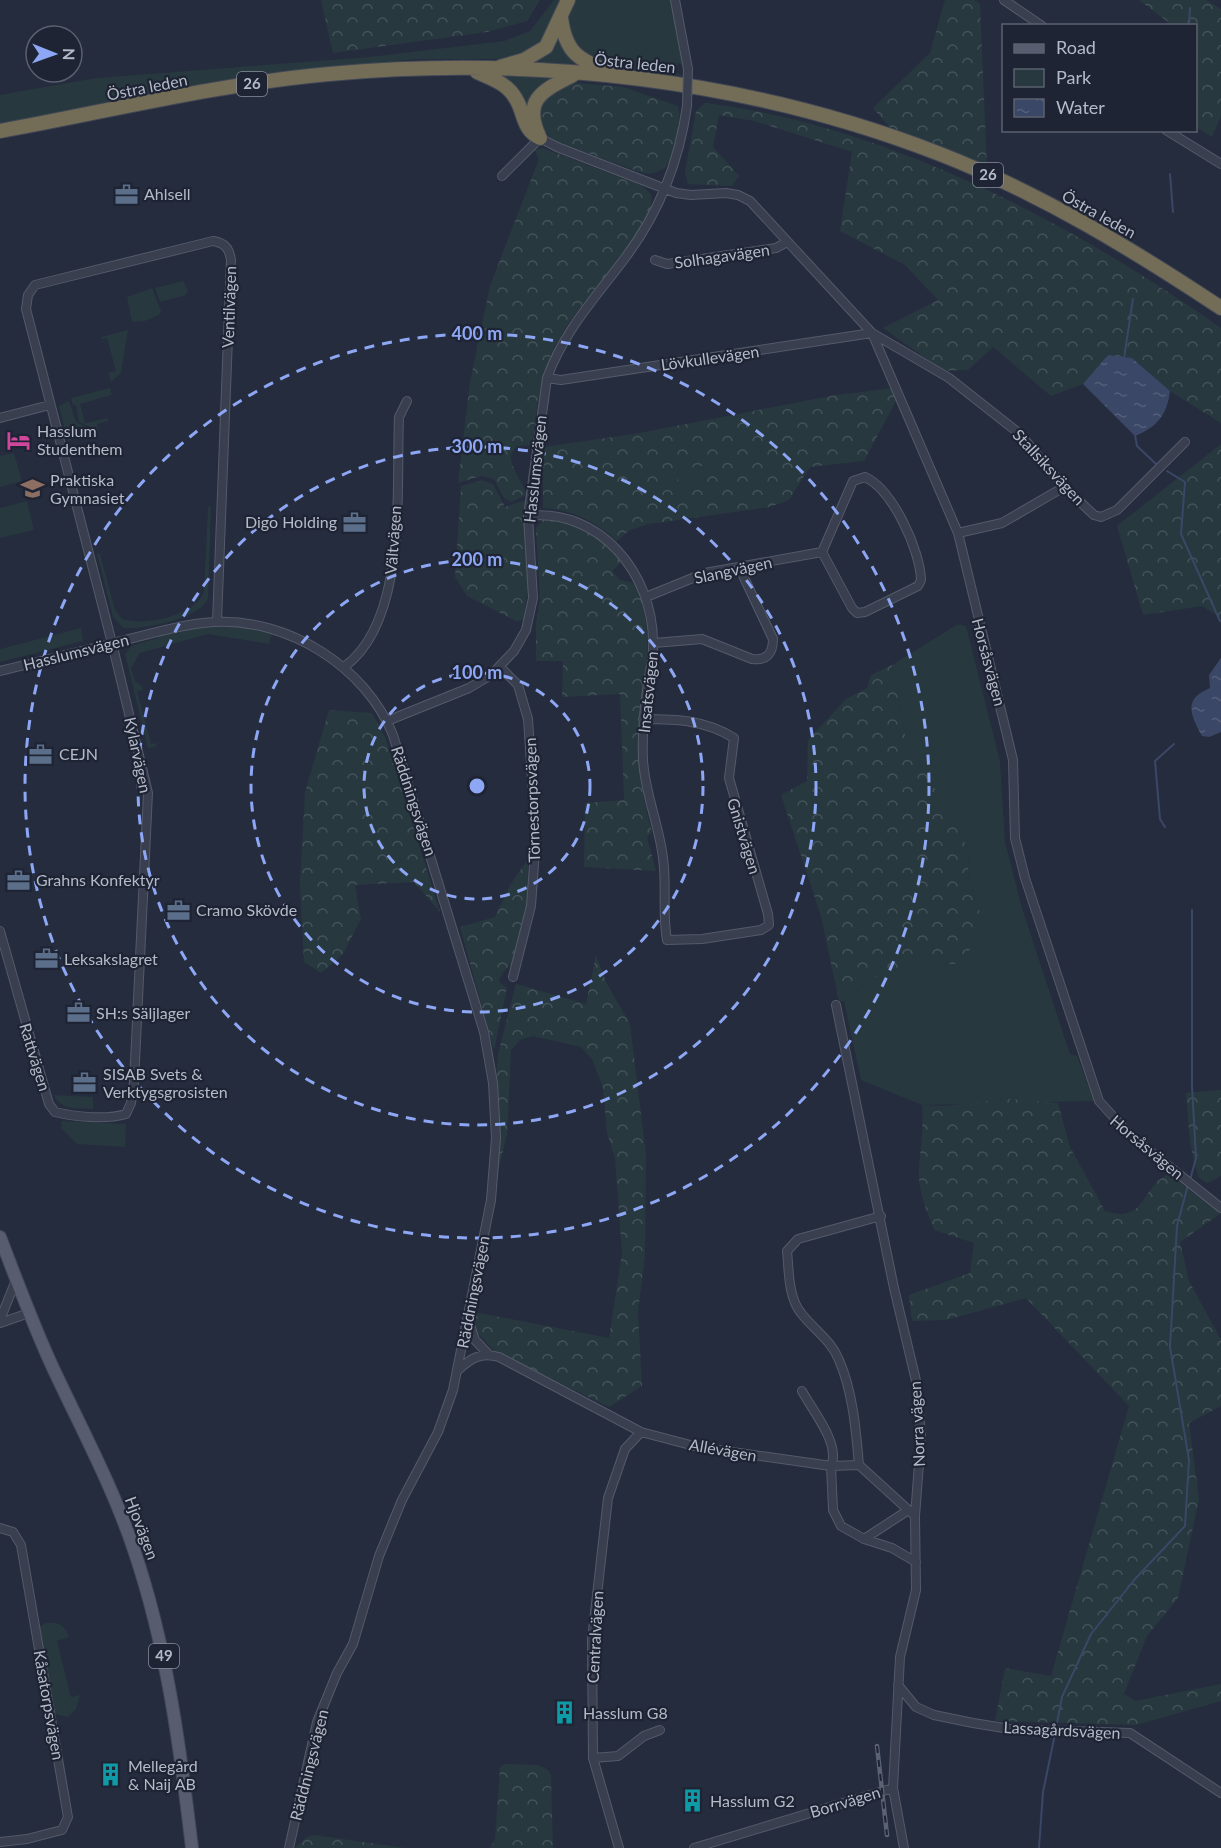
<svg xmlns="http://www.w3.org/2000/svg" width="1221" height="1848" font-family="Lato,sans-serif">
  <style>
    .green { fill: #27383f }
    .forest { fill: url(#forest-crowns); fill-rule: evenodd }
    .water { fill: url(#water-ripples) }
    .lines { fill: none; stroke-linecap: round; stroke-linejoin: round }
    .stream { stroke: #3b4766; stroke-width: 2 }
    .street-casing { stroke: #545a69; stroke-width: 10 }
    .primary-casing { stroke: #424857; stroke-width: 14 }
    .highway-casing { stroke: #414756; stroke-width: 16 }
    .street { stroke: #393f4e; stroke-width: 8 }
    .primary { stroke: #575d6e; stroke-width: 12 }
    .highway { stroke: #736c56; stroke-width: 14 }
    .rail-casing { stroke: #5b6274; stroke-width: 4.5 }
    .rail { stroke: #1e2433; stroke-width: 2; stroke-dasharray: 7; stroke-linecap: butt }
    .street-bridge-casing { stroke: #545a69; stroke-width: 10; stroke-linecap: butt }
    .street-bridge { stroke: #393f4e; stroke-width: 8 }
    .ring { fill: none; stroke: #8ea7f5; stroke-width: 3; stroke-dasharray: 10 8 }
    .labels { text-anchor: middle; stroke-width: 4.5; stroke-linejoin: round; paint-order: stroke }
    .shield { fill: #1e2433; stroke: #888d9c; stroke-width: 1.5 }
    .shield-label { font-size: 15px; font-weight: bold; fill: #b5bac9 }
    .street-label { font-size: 16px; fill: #b5bac9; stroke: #1e2433 }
    .poi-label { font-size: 16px; fill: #b5bac9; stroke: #1e2433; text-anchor: start }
    .centre { fill: #8ea7f5; stroke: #1e2433; stroke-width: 3 }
    .ring-label { font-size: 18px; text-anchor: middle; font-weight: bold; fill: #8ea7f5; stroke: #1e2433; stroke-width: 4.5; stroke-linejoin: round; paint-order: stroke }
  </style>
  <defs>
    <pattern id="forest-crowns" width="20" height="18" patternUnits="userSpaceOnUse" patternTransform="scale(1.5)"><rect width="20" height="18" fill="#27383f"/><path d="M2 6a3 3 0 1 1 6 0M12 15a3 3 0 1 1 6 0" fill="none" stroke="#445359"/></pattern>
    <pattern id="water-ripples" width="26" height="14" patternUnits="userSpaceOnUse" patternTransform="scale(1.5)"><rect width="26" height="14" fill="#3b4766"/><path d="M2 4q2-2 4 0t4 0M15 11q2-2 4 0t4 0" fill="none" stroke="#555f7b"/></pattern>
  </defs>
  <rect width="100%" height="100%" fill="#252c3e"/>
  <path class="green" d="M554,0H560L541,45L510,59H417L275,73L0,124V95L96,78L369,57L504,41L530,31Z
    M575,0H671L683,57V65L678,63L675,72L683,76L601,65L572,45L567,14Z
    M558,31L588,67L526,65Z
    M498,76L550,78L554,79L530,111Z
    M183,281L188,290L186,295L160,302L155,288Z
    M152,288L161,311L159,315L145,321L132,322L127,297Z
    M128,330L121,373L111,382L108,373L116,371L107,338L102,339L101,337Z
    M110,388L112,395L80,404L85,423L108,418V421L97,424L99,431L79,422L76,405H73L71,398Z
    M69,401L76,422L98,433L68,441L59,406Z
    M14,453L22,481L0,487V456Z
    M703,466L705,482L679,486L677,470Z
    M27,501L34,530L0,538V508Z
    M211,506L208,598C202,618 143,630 123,628L113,617L97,553L100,554L115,610L122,619C144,627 196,615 204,592L208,507Z
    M958,624L966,626L1000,761L1005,842L1022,908L1070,1054L1077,1056L1094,1101L922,1105L861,1080L844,1001L869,979L925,959L954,965L984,923L968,877L969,850L905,734L892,665Z
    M209,626L252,629L272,633L269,644L208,634L140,653L131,668L135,681L142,686L143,690L137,691L151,744L157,743L155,747L148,748L125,654L131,646L158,638L157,635Z
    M81,628L83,641L0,662V649Z
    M54,1095L93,1097V1109C77,1108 61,1111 54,1095Z
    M62,1121L126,1124L125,1147L77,1144L61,1128Z
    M46,1623C58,1622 65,1625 69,1637L57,1641L71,1697L80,1695L76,1709L68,1717L55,1714L40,1626Z"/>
  <path class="forest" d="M321,0H540L527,21L487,32L333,53Z
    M945,0H974L980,4L987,166L891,129L873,108L930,53Z
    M1139,0H1206L1221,9V116L1212,137L1196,127V26L1172,25Z
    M578,83L623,87L678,106C683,131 676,179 643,173L557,142C541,131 541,122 539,104L563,85Z
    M705,103C886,125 1074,224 1221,328V423L1170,391L1132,358L1108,356L1083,384L1051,396L993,347L968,370L944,371L883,328L938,300L905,265L840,231L852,152L754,121L719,115L713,147L739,176L732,186L688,184L685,172L696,111Z
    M542,148L641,185L651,194C655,214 636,236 625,251C598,289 561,322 546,368C538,393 535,420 532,445L517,446L511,454C509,467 523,481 526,495L511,502L504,498L494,479L481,476L458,483L470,382L490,286L539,159L535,150Z
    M894,388L898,397L864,461L810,467L789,500L770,507L649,524L630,530L617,541C594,521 574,510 543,508V447L634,434L836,395ZM703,466L705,482L679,485L677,470Z
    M1221,444V618L1202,606L1143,615L1117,526Z
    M482,480L493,484L505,507L526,500L528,586L524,620L516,621L467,596L455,577L461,486Z
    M545,518C583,525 596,533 622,562L612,571L620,580L636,583C658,641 641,679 639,737C638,770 643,801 652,832L647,837L656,871L584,867L585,803L624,800L620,694L562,697L563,661H536V623L540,600L536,528Z
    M892,665L905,734L969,850L968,877L984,923L975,945L954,965L925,959L869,979L844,1001H839L821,916L781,795L807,781L808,740L846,699L867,688L871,675Z
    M329,710L372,713L386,739L440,912L414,882L355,885L361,919L343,954L321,973L304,962L300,883L305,792Z
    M528,859C528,881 527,940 515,959C509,968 502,969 499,982L507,988L494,1050L460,927L495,917L510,885Z
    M596,955L606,982L630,1024L646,1155L645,1256L638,1312L642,1386L609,1407L494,1351L477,1332L472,1315L479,1313L609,1338L622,1253L615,1158L607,1133L603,1088L592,1059L581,1047L533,1036L520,1040L511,1050L507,1135L496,1179V1083L498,1054L516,984L586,1004Z
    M1221,1090V1176L1207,1183L1198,1177L1190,1143L1186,1093Z
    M1009,1099L1058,1103L1070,1147L1105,1211C1148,1225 1140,1185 1169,1174L1220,1214L1180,1242L1189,1281L1221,1340V1406L1189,1423L1199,1499L1178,1598L1147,1636L1124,1694L1135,1701L1221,1684V1701L1136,1725L995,1721L1005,1668L1051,1676L1129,1406L1026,1298L946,1320L912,1321L909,1295L970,1273L974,1243L934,1230C927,1211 918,1192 919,1171C920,1148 924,1128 922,1105L942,1106Z
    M505,1764L538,1765L548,1770L551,1775L553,1848H490L495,1839L500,1767Z
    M314,1835L405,1848H295L307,1837Z"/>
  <path class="water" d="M1108,355L1132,358L1170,391C1167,415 1157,427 1135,436L1083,384Z
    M1221,658V732L1209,737L1202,736C1190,714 1183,699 1210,688L1209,675Z"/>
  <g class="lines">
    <path class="stream" d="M1189,26L1190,8
      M1170,174L1173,212
      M1124,358L1133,299
      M1135,435L1137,446L1156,464
      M1167,471L1185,482L1181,534L1220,621
      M1165,827L1160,819L1155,761L1174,744
      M1190,1180L1196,1158L1192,1086V910
      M1056,1728L1062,1697L1091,1634L1135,1579L1185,1526L1189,1460L1170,1347L1177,1226L1188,1185
      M1039,1848L1043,1792L1055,1734"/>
    <defs>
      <path id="street" d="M675,0L688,69
        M1004,0L1042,26
        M1166,130L1221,164
        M502,176L540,138L557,147L676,193L691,195L726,193L738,195L750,201L872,333L958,533L1013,760L1015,838L1025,878L1099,1101L1130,1135L1221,1208
        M655,260L667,264L776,248L787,242
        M547,378L561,380L872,333L949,378L1020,434L1064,487L1094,515L1101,517L1117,510L1185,442
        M0,418L50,405
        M528,516C600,508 653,574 653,642C654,655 650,670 648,683C644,709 642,734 643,760C645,794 659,824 663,858C667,885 662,913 667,940L702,939L761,930L769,925L768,914L729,778L734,738C705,720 677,719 643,719
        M958,533L1002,523L1064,487
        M646,597L705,573L822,552L852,608L857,613L865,612L918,586L921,580C920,550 893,490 865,477L853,481L822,552
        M654,643L702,639L752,659C766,661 773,654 773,639L739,567
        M344,667C408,621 396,488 399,417L407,401
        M500,667L518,685L528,719L536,838L531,906L513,977
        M0,671C41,661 83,651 125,640C154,633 183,624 214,622C288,618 366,667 393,735L484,1032L493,1083L496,1138L491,1200L453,1390L438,1432L402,1500L379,1556L353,1644L337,1673L317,1722L289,1848
        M387,721L469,688L491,675L514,651L526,630L533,598L528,516L547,378C564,331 595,298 625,258C659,213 679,162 687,106
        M0,931L49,1104L55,1112C75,1117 106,1120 126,1114L131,1103L134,1082L148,793L112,643L26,309L28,295L35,285L213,241C225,243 229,248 231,260L217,622
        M836,1005L894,1288L917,1385L921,1437L915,1516L916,1590L900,1657L893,1788L904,1848
        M468,1319L475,1340L488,1354
        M0,1320L16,1280
        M0,1323L29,1313
        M457,1371C471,1358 480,1352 499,1357L641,1432L698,1447L831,1466L833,1510L841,1526L864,1539L892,1548L916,1562
        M802,1391C812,1410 841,1444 831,1466L859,1465L915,1516
        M859,1465C856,1431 853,1392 839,1360C831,1340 814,1330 801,1313C788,1297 789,1270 787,1251L798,1239L881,1216
        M0,1528L13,1532L21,1545L68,1817L62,1830L27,1839L0,1842
        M864,1539L907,1511
        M898,1685L916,1707L934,1715L973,1723L1010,1729L1130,1733L1221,1793
        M593,1758L618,1756L644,1736L660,1730
        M619,1848L593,1758L592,1639L608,1498L625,1449L641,1432
        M694,1848L893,1788"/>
      <path id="primary" d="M0,1237C17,1281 33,1325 53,1368C81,1428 113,1487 134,1550C167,1647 180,1747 192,1848"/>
      <path id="highway" d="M561,17C565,52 578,60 610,72
        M500,67L524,60L546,47L568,0
        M477,72C492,79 507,83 516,99C525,114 522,129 540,138
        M0,131C109,111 218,84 329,74C534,55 748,79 940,154C1040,193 1132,249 1221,308
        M539,136C522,99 544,90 573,75"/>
    </defs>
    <use href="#street" class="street-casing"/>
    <use href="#primary" class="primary-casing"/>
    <use href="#highway" class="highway-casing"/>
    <use href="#street" class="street"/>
    <use href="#primary" class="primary"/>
    <use href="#highway" class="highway"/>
    <defs>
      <path id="rail" d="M877,1746L887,1835"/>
    </defs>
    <use href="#rail" class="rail-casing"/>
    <use href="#rail" class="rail"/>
    <defs>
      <path id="street-bridge" d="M687,106L688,69"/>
    </defs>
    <use href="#street-bridge" class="street-bridge-casing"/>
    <use href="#street-bridge" class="street-bridge"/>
  </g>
  <g class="ring">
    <circle cx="477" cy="786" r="113"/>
    <circle cx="477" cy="786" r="226"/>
    <circle cx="477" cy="786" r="339"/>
    <circle cx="477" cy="786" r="452"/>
  </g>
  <defs>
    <symbol id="office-bare" viewBox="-9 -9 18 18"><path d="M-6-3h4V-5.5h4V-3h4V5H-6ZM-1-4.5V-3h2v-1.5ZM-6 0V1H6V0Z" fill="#5c6f8a" stroke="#1e2433" stroke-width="2.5" paint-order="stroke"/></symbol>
    <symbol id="hotel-bare" viewBox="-9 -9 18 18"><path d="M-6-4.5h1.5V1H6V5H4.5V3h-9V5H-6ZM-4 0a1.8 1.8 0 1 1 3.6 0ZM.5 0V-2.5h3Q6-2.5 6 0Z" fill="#d1479c" stroke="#1e2433" stroke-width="2.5" paint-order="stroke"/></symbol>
    <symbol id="school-bare" viewBox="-9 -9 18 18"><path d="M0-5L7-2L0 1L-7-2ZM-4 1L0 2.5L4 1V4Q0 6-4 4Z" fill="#8d6e63" stroke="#1e2433" stroke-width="2.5" paint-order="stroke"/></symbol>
    <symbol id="building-bare" viewBox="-9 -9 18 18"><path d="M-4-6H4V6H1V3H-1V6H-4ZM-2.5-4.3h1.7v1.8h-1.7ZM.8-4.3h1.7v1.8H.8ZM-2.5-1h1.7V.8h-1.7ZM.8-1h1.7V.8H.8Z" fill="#0f9aa8" stroke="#1e2433" stroke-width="2.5" paint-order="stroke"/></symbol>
  </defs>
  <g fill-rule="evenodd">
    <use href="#office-bare" x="110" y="178" width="33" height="33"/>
    <use href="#hotel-bare" x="2" y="424" width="33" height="33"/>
    <use href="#school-bare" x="16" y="472" width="33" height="33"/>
    <use href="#office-bare" x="338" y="506" width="33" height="33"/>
    <use href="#office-bare" x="24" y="738" width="33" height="33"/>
    <use href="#office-bare" x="2" y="864" width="33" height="33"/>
    <use href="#office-bare" x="162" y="894" width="33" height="33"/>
    <use href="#office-bare" x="30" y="942" width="33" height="33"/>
    <use href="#office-bare" x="62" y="996" width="33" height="33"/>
    <use href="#office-bare" x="68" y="1066" width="33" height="33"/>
    <use href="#building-bare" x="548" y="1696" width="33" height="33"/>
    <use href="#building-bare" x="94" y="1758" width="33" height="33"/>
    <use href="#building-bare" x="676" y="1784" width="33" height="33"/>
  </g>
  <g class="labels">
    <g class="shield">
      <rect x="237" y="72" width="30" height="24" rx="4.5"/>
      <rect x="973" y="163" width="30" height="24" rx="4.5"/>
      <rect x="149" y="1644" width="30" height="24" rx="4.5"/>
    </g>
    <g class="shield-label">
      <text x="252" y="89">26</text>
      <text x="988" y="180">26</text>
      <text x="164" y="1661">49</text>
    </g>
    <g class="street-label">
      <text transform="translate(635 63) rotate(6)" y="6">Östra leden</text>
      <text transform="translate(147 87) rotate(-11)" y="6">Östra leden</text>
      <text transform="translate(1099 214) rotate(29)" y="6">Östra leden</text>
      <text transform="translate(722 256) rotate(-8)" y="6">Solhagavägen</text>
      <text transform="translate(229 307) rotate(-88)" y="6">Ventilvägen</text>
      <text transform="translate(710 358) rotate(-8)" y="6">Lövkullevägen</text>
      <text transform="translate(1049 467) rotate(47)" y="6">Stallsiksvägen</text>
      <text transform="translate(535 469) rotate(-84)" y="6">Hasslumsvägen</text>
      <text transform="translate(393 540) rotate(-86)" y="6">Vältvägen</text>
      <text transform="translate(733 570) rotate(-12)" y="6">Slangvägen</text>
      <text transform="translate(76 652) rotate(-14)" y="6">Hasslumsvägen</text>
      <text transform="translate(989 662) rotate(75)" y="6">Horsåsvägen</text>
      <text transform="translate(648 692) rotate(-84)" y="6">Insatsvägen</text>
      <text transform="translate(138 755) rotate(78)" y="6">Kylarvägen</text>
      <text transform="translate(532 800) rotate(-92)" y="6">Törnestorpsvägen</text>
      <text transform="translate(414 801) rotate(72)" y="6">Räddningsvägen</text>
      <text transform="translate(744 836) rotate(73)" y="6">Gnistvägen</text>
      <text transform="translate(35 1057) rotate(73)" y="6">Rattvägen</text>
      <text transform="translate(1147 1147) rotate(40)" y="6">Horsåsvägen</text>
      <text transform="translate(473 1292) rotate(-79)" y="6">Räddningsvägen</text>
      <text transform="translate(917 1424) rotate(-93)" y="6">Norra vägen</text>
      <text transform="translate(723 1450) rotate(10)" y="6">Allévägen</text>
      <text transform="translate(142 1528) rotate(69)" y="6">Hjovägen</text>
      <text transform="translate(595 1637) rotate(-87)" y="6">Centralvägen</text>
      <text transform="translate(49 1705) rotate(80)" y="6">Kåsatorpsvägen</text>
      <text transform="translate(1062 1730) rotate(3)" y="6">Lassagårdsvägen</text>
      <text transform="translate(309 1765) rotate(-76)" y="6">Räddningsvägen</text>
      <text transform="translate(845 1802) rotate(-17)" y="6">Borrvägen</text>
    </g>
    <g class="poi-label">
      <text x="144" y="200">Ahlsell</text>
      <text x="37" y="437">Hasslum<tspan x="37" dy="18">Studenthem</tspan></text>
      <text x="50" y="486">Praktiska<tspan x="50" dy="18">Gymnasiet</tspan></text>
      <text x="337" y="528" text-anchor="end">Digo Holding</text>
      <text x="59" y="760">CEJN</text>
      <text x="36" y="886">Grahns Konfektyr</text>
      <text x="196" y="916">Cramo Skövde</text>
      <text x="64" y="965">Leksakslagret</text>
      <text x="96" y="1019">SH:s Säljlager</text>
      <text x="103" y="1080">SISAB Svets &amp;<tspan x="103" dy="18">Verktygsgrosisten</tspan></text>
      <text x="583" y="1719">Hasslum G8</text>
      <text x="128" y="1772">Mellegård<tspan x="128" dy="18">&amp; Naij AB</tspan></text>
      <text x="710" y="1807">Hasslum G2</text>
    </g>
  </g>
  <circle cx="477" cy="786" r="9" class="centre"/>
  <g class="ring-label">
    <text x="477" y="340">400 m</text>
    <text x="477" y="453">300 m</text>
    <text x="477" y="566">200 m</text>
    <text x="477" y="679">100 m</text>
  </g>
  <rect x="1002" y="24" width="195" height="108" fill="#1e2433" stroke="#5a606f" stroke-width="1.5"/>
  <rect x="1014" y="44" width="30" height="9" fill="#575d6e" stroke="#5a606f" stroke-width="1.5"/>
  <text x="1056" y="54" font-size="18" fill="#b5bac9">Road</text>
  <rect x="1014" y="69" width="30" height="18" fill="#27383f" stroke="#5a606f" stroke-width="1.5"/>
  <text x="1056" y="84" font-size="18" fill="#b5bac9">Park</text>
  <rect x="1014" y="99" width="30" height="18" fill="url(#water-ripples)" stroke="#5a606f" stroke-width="1.5"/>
  <text x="1056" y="114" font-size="18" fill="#b5bac9">Water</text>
  <g transform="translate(54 54) rotate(91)"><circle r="28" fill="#1e2433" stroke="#5a606f" stroke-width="1.5"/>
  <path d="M0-4.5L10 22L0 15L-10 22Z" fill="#8ea7f5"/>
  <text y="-9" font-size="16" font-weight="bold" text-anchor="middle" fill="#b5bac9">N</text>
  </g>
</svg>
